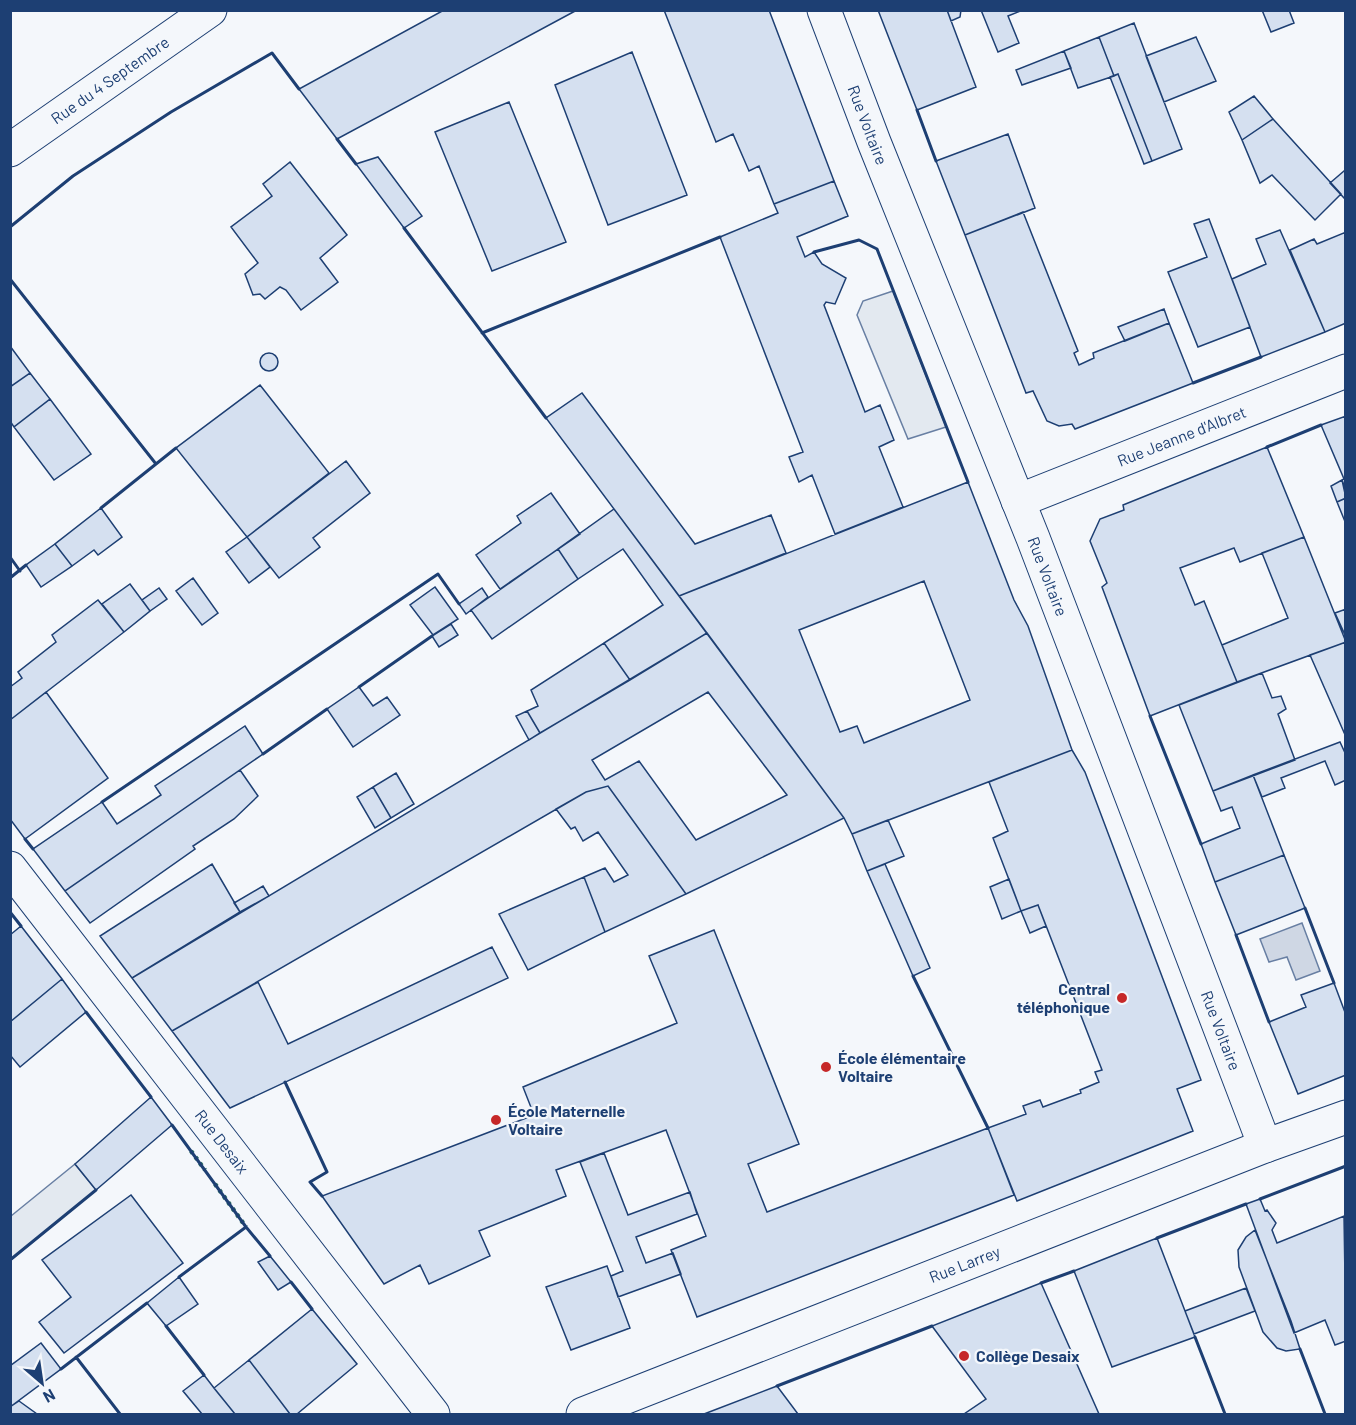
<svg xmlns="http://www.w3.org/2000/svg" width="1356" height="1425" font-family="Barlow,sans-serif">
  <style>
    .green { fill: #e3e9f0; stroke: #687fa3; stroke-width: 1.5 }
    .water { fill: #cfd7e4; stroke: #687fa3; stroke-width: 1.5 }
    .building { fill: #d5e0f0; stroke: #1d3f73; stroke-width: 1.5; fill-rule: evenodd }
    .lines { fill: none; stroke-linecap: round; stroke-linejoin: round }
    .minor-casing { stroke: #1d3f73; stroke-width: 35 }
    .major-casing { stroke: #1d3f73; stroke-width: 35 }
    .minor { stroke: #f4f7fb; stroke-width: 33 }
    .major { stroke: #f4f7fb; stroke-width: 33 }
    .hedge { stroke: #2c6c60; stroke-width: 4.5; stroke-dasharray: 3 4.5; stroke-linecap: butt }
    .wall { stroke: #1d3f73; stroke-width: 3 }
    .poi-dot { fill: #c62828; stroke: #f4f7fb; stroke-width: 2 }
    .labels { text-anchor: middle; stroke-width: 4.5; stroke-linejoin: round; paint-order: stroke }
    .street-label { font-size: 16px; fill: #1d3f73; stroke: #f4f7fb }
    .poi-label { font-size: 16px; font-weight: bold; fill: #1d3f73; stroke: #f4f7fb; text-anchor: start }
  </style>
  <rect width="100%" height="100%" fill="#f4f7fb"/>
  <path class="green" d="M893,291L946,427L908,439L857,315L863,301Z
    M75,1164L96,1190L11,1260V1216Z"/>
  <path class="water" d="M1302,923L1320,971L1296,980L1287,957L1269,962L1260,939Z"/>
  <path class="building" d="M444,10H577L337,139L299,89Z
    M664,10H769L834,181L774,204L759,166L749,171L733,134L716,142Z
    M878,10H947L976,87L917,110Z
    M947,10H961L960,17L951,21Z
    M981,10H1023L1008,16L1019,43L998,52Z
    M1262,10H1289L1294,23L1271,32Z
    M1134,23L1182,149L1152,161L1118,74L1114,76L1099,37Z
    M1099,37L1114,76L1078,88L1064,51Z
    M1196,37L1216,81L1164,102L1146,56Z
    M1064,51L1071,68L1022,85L1016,70Z
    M632,52L687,195L608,225L555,85Z
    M1118,74L1152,161L1144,164L1110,77Z
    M1254,96L1273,119L1242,140L1229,112Z
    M509,102L566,242L492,271L435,132Z
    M1273,119L1341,194L1315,220L1272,175L1260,183L1242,140Z
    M1008,134L1035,208L965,235L936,161Z
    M378,157L422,216L404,228L356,164Z
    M290,162L347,235L320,258L338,282L301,310L286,290L280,287L265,299L260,294L253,295L245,274L258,263L231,227L272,196L263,184Z
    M1344,171L1346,173V200L1330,183Z
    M834,181L848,216L797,237L805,257L814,252L822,264L846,278L835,304L826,302L824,305L865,412L880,405L894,440L879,447L903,507L835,534L812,475L799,482L789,457L803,452L720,237L778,213L774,204Z
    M1023,212L1078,351L1074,353L1079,365L1094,358L1093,353L1169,323L1193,383L1075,429L1072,424L1059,426L1047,421L1033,391L1026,393L965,235Z
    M1209,219L1250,327L1198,347L1168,272L1207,257L1194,224Z
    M1280,230L1325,332L1261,357L1232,279L1266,264L1256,239Z
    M1346,232V323L1325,332L1290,250L1314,239L1317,244Z
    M1164,309L1169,323L1125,341L1118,327Z
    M10,346L30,373L10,387Z
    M260 362a9 9 0 1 1 18 0a9 9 0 1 1-18 0Z
    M30,373L50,399L14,427L10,421V387Z
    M260,385L329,473L247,537L176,448Z
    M582,393L695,544L771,515L786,553L679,596L546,418Z
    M50,399L91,454L54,480L14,427Z
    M1346,416V490L1342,480L1344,479L1321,425Z
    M1267,447L1304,537L1240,562L1234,548L1180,568L1195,605L1204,601L1237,682L1150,716L1102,587L1107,583L1090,541L1100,519L1124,510L1123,505Z
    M346,461L370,493L313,538L320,547L279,578L247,537Z
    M1342,480L1346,498L1337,502L1331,486Z
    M968,482L1014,600L1028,626L1072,750L852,834L844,818L679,596ZM924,581L970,700L864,743L857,726L840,732L799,630Z
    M551,493L580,534L500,589L476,555L521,523L517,516Z
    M1346,498V524L1337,502Z
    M101,508L122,537L98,555L94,550L72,566L55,544Z
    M614,509L707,633L630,680L604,643L663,605L623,549L578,579L558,549Z
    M247,537L270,567L249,583L226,552Z
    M1304,537L1346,642L1237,682L1222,645L1288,618L1262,553Z
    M55,544L72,566L41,587L26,565Z
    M558,549L578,579L492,639L471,610Z
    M193,578L218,613L202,625L176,591Z
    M130,584L150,611L124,632L102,604Z
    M435,587L458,619L433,635L410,605Z
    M159,588L167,599L150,611L142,600Z
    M482,588L488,597L466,614L459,604Z
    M98,600L124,632L10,720V687L22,678L18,672L56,642L52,635Z
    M1346,609V637L1335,613Z
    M451,624L458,635L439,647L432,636Z
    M707,633L844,818L686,894L608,786L586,792L172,1031L132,978ZM708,692L787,795L696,840L639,761L605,780L592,760Z
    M1346,642V737L1310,655Z
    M604,643L630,680L540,733L527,711L538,706L531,690Z
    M1262,673L1272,698L1281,696L1286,709L1278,714L1295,760L1213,791L1179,705Z
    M359,687L373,706L387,697L400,715L353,747L327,709Z
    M46,692L108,778L25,839L10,819V720Z
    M527,711L540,733L529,740L516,716Z
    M245,726L263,754L65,891L33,849L102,802L117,824L161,795L155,786Z
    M1340,742L1346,755V780L1335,785L1325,761L1281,778L1285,788L1262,797L1253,775Z
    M1072,750L1085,772L1201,1080L1177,1089L1193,1131L1017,1201L988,1128L1026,1114L1023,1106L1040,1100L1043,1107L1081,1093L1080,1090L1099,1082L1095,1072L1102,1070L1038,905L1021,911L993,838L1008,831L989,782Z
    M240,770L258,796L234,819L193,846L195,849L90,923L65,891Z
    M396,773L414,804L391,818L373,787Z
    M1253,775L1284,855L1215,882L1201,844L1240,828L1232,807L1221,811L1213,791Z
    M608,786L686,894L605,932L584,877L605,868L614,882L628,875L598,832L583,841L575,827L571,829L556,809L586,792Z
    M373,787L391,818L375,828L357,797Z
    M888,820L904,856L867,871L852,834Z
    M1284,855L1305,908L1236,935L1215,882Z
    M212,864L240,912L132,978L100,936Z
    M885,864L930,968L913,976L867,871Z
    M584,877L605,932L528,970L499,914Z
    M1009,879L1021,911L1002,919L990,887Z
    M263,886L269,896L240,912L234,903Z
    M1038,905L1046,926L1030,933L1021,911Z
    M21,926L62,979L10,1022V935Z
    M714,930L799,1144L748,1164L767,1212L988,1128L1014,1195L697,1317L671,1250L706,1236L666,1130L556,1170L566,1196L479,1231L490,1256L429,1284L420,1265L384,1284L322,1196L534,1115L523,1087L677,1023L649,956Z
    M492,947L508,978L230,1108L172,1031L258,982L288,1044Z
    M62,979L86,1012L20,1067L10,1055V1022Z
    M1334,983L1346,1015V1075L1298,1094L1269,1022L1306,1007L1301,995Z
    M151,1097L172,1125L96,1190L75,1164Z
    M604,1153L628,1215L690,1192L697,1214L636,1237L646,1263L673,1253L681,1274L618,1297L611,1276L623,1271L580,1162Z
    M131,1195L183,1263L64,1353L39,1322L71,1297L42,1260Z
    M1260,1199L1265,1211L1267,1210L1276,1223L1272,1230L1277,1243L1344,1216L1346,1341L1335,1345L1325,1320L1294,1333L1246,1204Z
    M1255,1230L1291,1321L1300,1349L1286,1351L1277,1348L1263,1332L1239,1267L1238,1250L1246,1237Z
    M1157,1238L1195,1337L1112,1367L1074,1271Z
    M270,1256L291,1282L278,1290L258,1262Z
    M607,1266L630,1328L571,1350L546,1287Z
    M179,1277L198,1304L166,1326L147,1303Z
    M1041,1283L1099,1414H964L986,1399L932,1326Z
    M1246,1288L1255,1311L1194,1334L1185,1311Z
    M312,1309L357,1364L297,1414H290L249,1360Z
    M41,1343L61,1369L10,1407V1366Z
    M249,1360L290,1414H235L214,1388Z
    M204,1375L214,1388L235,1414H202L183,1391Z
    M777,1386L798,1414H704Z
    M19,1401L37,1414H10V1407Z"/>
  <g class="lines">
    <defs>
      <g id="minor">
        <path id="s1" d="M824,10L874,142L1033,538L1265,1146"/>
        <path id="s2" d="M1018,501L1346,371"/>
        <path id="s3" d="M10,868L433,1414"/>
        <path id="s4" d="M583,1414L1265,1146L1346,1117"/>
      </g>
      <g id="major">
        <path id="s5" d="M10,150L210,10"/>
      </g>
    </defs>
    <use href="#minor" class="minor-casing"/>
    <use href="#major" class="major-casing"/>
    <use href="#minor" class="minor"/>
    <use href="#major" class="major"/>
    <path class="hedge" d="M191,1151L205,1170
      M215,1184L246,1227"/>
    <path class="wall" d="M917,110L936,161
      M337,139L356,164
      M10,227L73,176L171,112L272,53L299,89
      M404,228L546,418
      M814,252L859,240L877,249L968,482
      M10,279L156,464
      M482,333L720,237
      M1193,383L1261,357
      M1267,447L1321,425
      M101,508L176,448
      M10,557L20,571
      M10,578L26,565
      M359,687L432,636
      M1150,716L1201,844
      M263,754L327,709
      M102,802L438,574L459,604
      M25,839L33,849
      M1305,908L1334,983
      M10,912L21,926
      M1236,935L1269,1022
      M913,976L988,1128
      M86,1012L151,1097
      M285,1082L327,1172L310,1182L322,1196
      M172,1125L246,1227L179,1277
      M1260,1199L1346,1166
      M246,1227L270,1256
      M1157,1238L1246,1204
      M10,1260L96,1190
      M291,1282L312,1309
      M1041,1283L1074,1271
      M166,1326L204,1375
      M1195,1337L1225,1414
      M1300,1349L1325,1414
      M76,1357L120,1414
      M61,1369L147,1303
      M777,1386L932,1326"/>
  </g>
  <g class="poi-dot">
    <circle cx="1122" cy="998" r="6"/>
    <circle cx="826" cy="1067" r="6"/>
    <circle cx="496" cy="1120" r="6"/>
    <circle cx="964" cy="1356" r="6"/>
  </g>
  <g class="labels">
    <g class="street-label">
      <text dy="6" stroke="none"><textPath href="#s5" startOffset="122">Rue du 4 Septembre</textPath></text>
      <text dy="6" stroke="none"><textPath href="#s1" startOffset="123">Rue Voltaire</textPath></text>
      <text dy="6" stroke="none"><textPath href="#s2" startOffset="176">Rue Jeanne d'Albret</textPath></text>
      <text dy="6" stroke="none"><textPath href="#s1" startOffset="609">Rue Voltaire</textPath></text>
      <text dy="6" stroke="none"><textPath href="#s1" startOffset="1095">Rue Voltaire</textPath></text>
      <text dy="6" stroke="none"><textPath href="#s3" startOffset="346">Rue Desaix</textPath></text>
      <text dy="6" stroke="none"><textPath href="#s4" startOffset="410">Rue Larrey</textPath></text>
    </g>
    <g class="poi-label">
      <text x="1110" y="995" text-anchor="end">Central<tspan x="1110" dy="18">téléphonique</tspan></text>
      <text x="838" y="1064">École élémentaire<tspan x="838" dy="18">Voltaire</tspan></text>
      <text x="508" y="1117">École Maternelle<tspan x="508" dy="18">Voltaire</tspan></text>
      <text x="976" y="1362">Collège Desaix</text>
    </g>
  </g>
  <rect width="1356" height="1425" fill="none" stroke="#1d3f73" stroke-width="24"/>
  <g transform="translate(42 1383) rotate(151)" stroke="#f4f7fb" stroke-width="4.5" paint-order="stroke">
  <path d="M0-4.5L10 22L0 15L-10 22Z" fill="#1d3f73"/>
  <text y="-9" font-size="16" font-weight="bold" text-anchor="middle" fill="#1d3f73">N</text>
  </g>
</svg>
